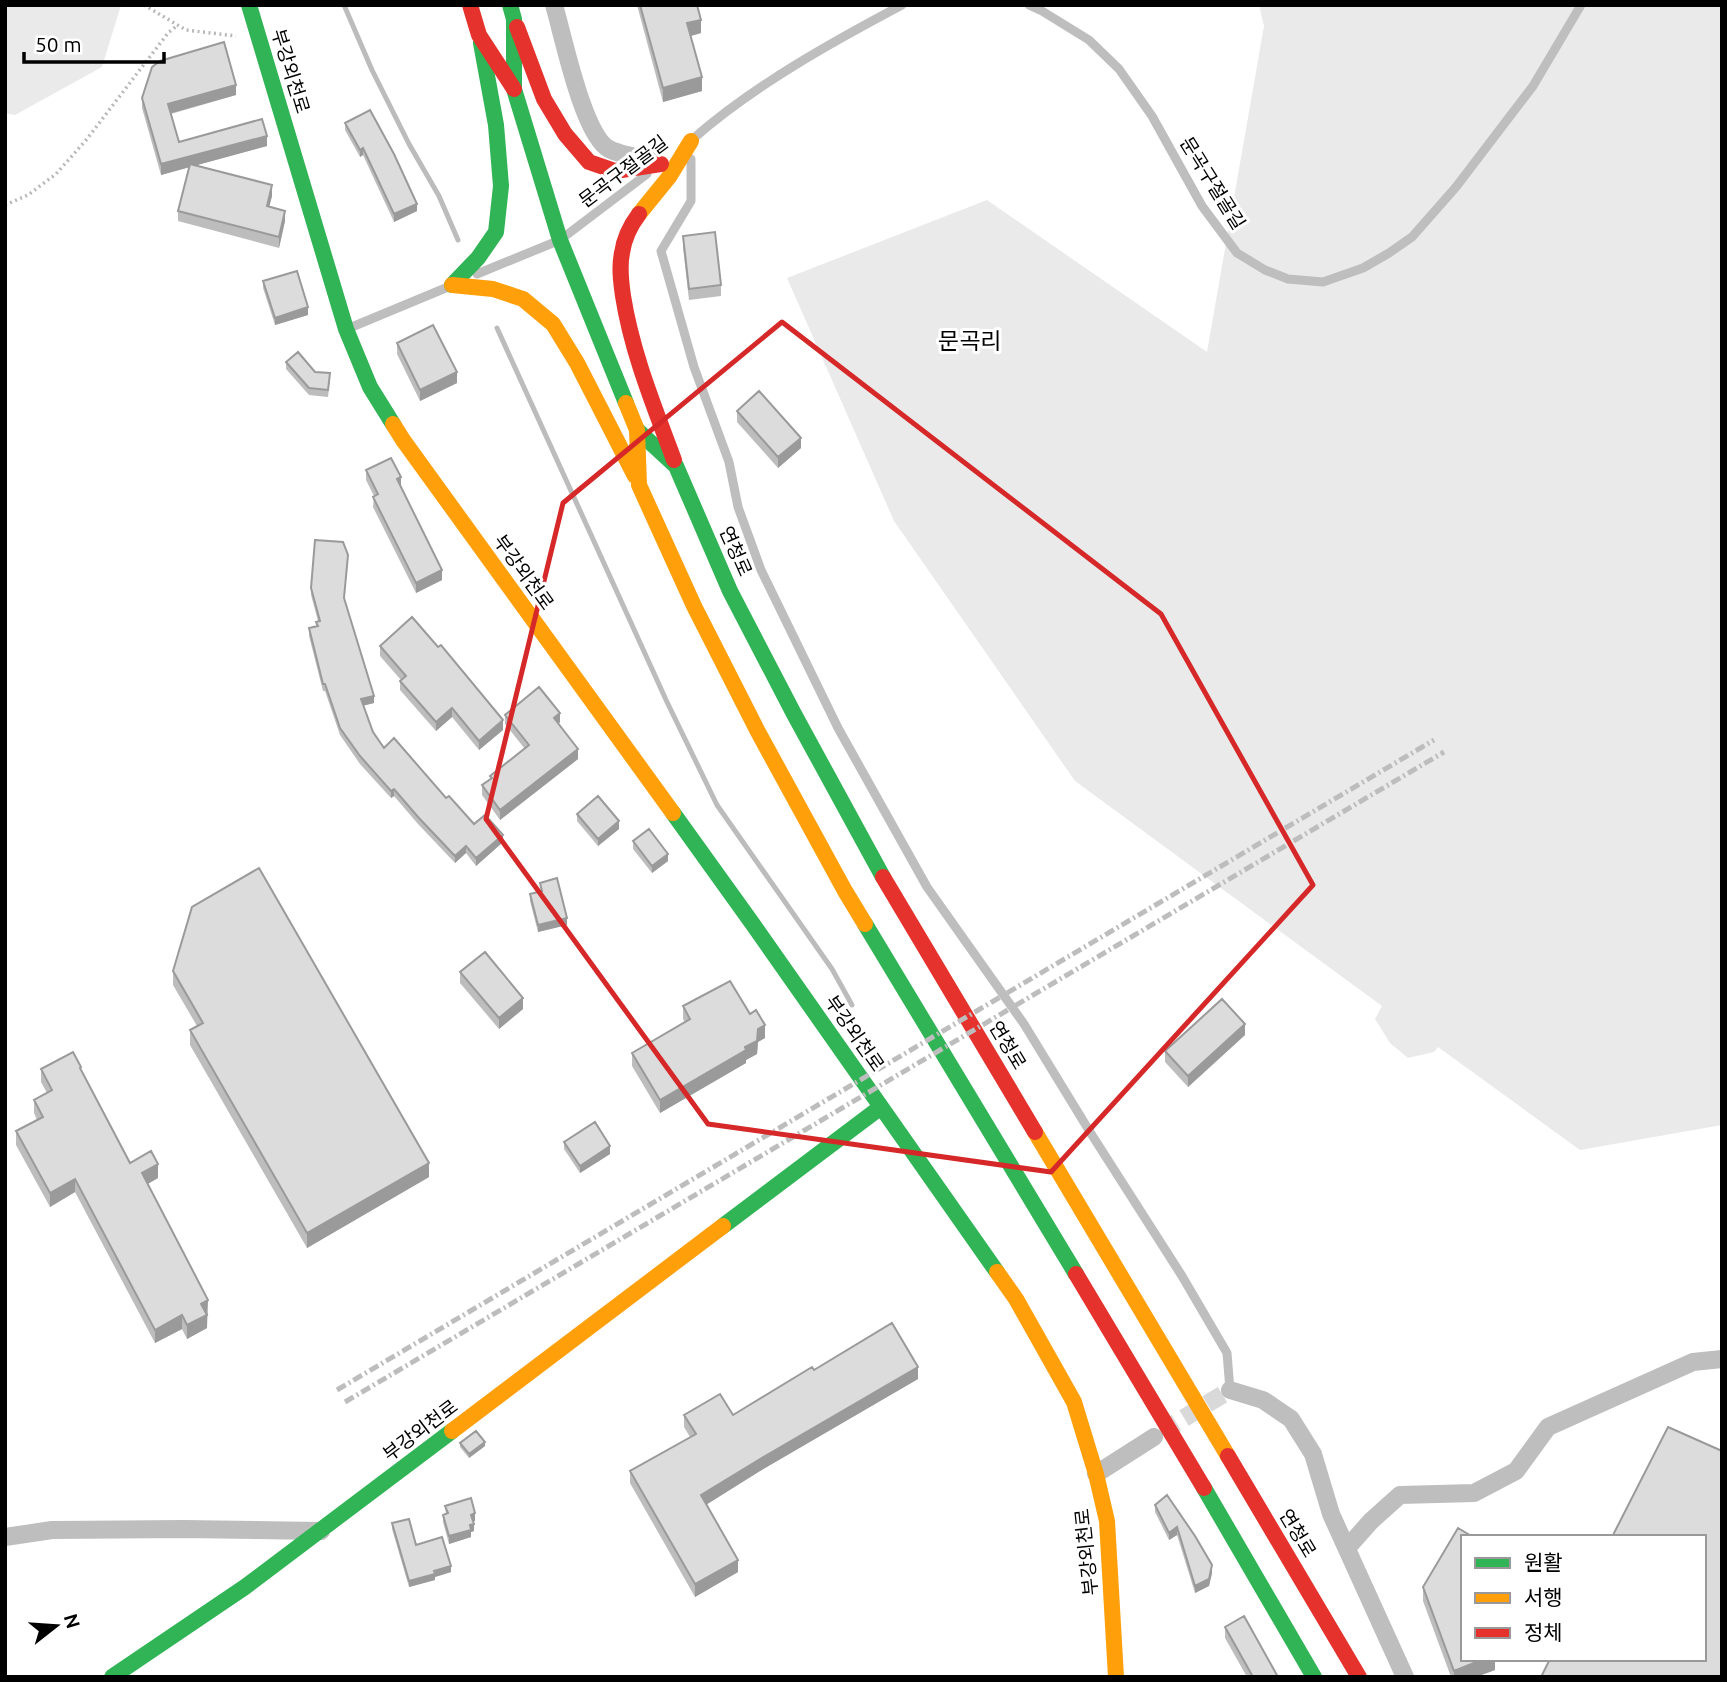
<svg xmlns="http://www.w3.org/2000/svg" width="1727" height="1682" font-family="Ubuntu,'Noto Sans KR',sans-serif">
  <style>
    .green { fill: #eaeaea }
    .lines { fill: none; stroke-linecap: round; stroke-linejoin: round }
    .stream { stroke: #bcbcbc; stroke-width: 5 }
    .street-tunnel { stroke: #d9d9d9; stroke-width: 18; stroke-dasharray: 18 9; stroke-linecap: butt }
    .path { stroke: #b8b8b8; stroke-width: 3.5; stroke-dasharray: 2 3.5; stroke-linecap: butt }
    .lane { stroke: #bebebe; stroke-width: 9 }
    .street { stroke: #bebebe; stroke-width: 18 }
    .fast { stroke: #30b455; stroke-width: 16 }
    .slow { stroke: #ff9f0a; stroke-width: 16 }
    .jam { stroke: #e5322d; stroke-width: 16 }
    .rail { stroke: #bdbdbd; stroke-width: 5; stroke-dasharray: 10 3.5 2 3.5; stroke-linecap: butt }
    .wall { fill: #bdbdbd }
    .shaded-wall { fill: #9a9a9a }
    .building { fill: #dcdcdc; stroke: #9a9a9a; stroke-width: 2 }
    .marked { fill: none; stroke: #d62828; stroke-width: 5; stroke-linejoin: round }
    .labels { text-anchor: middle; stroke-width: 6; stroke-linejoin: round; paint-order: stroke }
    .street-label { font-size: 19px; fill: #000; stroke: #fff }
    .quarter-label { font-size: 23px; fill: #000; stroke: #fff }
  </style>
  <rect width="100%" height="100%" fill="#fff"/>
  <path class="green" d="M5,5H121L102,67L15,115L5,113Z
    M1259,5H1722V1125L1580,1150L1438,1047L1434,1052L1408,1058L1390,1043L1375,1019L1382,1006L1075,781L894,521L787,278L987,200L1207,352L1264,26Z"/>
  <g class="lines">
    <path class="stream" d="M344,5L372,70L409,144L439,196L458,240
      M497,328L667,702L717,805L832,969L852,1005"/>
    <path class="street-tunnel" d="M1161,1432L1230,1390"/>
    <path class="path" d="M144,5L186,30L236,36
      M5,205L28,195L56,174L87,139L168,33L178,25"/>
    <path class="lane" d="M1029,5L1042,11L1089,40L1119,69L1152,116L1202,206L1237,253L1265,270L1288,279L1323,282L1363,268L1389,253L1412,237L1456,187L1533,86L1581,5
      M694,138C753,86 832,42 902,5
      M691,159V201L661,251L694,367L729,462L738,507L761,570L838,728L927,887L1024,1024L1090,1132L1182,1276L1227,1353L1230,1390
      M477,274L560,240L647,174
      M347,329L448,287"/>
    <path class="street" d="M554,5C563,35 583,135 609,149C618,154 640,158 651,161
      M1230,1390L1263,1400L1291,1419L1313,1454L1331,1514L1405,1677
      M1096,1474L1154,1437
      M5,1537L52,1530L184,1529L321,1531
      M1347,1548L1371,1521L1400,1495L1474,1493L1516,1471L1548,1427L1693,1362L1722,1359"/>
    <path class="fast" d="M249,5L346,329L370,387L393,424
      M510,5L514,19V89
      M514,89L560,240L626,403
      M452,285L478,258L496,232L501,186L496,125L481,43
      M637,430L676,466L730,591L794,714L883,877
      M673,813L752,923L997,1272
      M865,924L1076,1274
      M723,1226L881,1107
      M1204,1488L1314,1677
      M112,1677L245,1587L452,1431"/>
    <path class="slow" d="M639,214L669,177L691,141
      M452,285L493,289L523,299L553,324L577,363L635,476
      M626,403L637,430L639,485L694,606L757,730L845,891L865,924
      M393,424L403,440L673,813
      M1035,1132L1228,1456
      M997,1272L1016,1299L1074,1402L1096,1474L1107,1521L1116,1677
      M452,1431L723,1226"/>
    <path class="jam" d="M470,5L479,35L514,89
      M517,27L544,99L565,134L589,162L615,171L661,164
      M639,214C630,226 624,238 622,253C619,267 621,282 623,296C632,353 654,406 674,460
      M883,877L1035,1132
      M1076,1274L1204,1488
      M1228,1456L1359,1677"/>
    <path class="rail" d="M337,1390L1434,740
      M345,1402L1444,752"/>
  </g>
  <path class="wall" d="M637,5H697L701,33L691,36L702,91L663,102Z
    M236,95L171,114L179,142L267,146L196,165L272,196L269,206L285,221L279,248L178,221V211L189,167L161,175L142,108V98Z
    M345,123L417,211L394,222L363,155L360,157L345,130Z
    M683,236L721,285V296L689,300L683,247Z
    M263,281L308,315L275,325L263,288Z
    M397,343L457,383L420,401L397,354Z
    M286,362L315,372L330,380L328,397L309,395L286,369Z
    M737,411L801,448L778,468L737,422Z
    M366,470L401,487L442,580L416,593L373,507L374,496L366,480Z
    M348,562L344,600L374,703L363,706L373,732L384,748L446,798L474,824L503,842L476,866L466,853L455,863L418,824L394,796L391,798L360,764L340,735L325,691H323L309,636V628L316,626V622L318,621L311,595V588Z
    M380,646L503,730L479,750L452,717L436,731L400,690V681L401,680L380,656Z
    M505,715L560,722L558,724L578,759L500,820L482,795V785L490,779V776L525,749L505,724Z
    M577,814L619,829L598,846L577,821Z
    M633,841L668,861L652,873L633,849Z
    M540,883L567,925L538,932L530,901V894L541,891Z
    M173,971L429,1177L307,1248L190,1045V1030L197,1026L173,985Z
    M460,972L523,1009L499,1029L460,983Z
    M683,1006L750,1014L765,1038L758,1042L757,1054L746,1060V1063L660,1113L632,1066V1053L685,1022L683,1019Z
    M1245,1035L1188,1087L1165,1062V1051Z
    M41,1069L81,1070L130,1163L158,1178L148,1184L208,1314L207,1315V1328L187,1339L182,1329L155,1343L75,1192L50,1207L16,1145V1131L37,1120L34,1113V1100L47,1093L41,1082Z
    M564,1142L610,1154L580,1173L564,1149Z
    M814,1370L918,1379L760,1471L707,1504L738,1572L695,1597L630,1483V1471L690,1437L684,1427V1415H733Z
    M460,1443L485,1446L469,1458L460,1447Z
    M1167,1495L1212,1573L1209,1586L1195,1593L1177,1535L1169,1540L1155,1512V1505Z
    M445,1506L475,1521H473L474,1531L471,1532V1537L449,1544L443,1522V1515L446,1514Z
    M392,1523L416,1545L451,1572L435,1577V1580L409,1587L392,1529Z
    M1423,1587L1463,1659H1495V1670L1476,1677H1451L1423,1601Z
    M1225,1627L1278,1677H1247L1225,1638Z"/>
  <path class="shaded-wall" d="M701,20V33L687,37V23Z
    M702,77V91L663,102V88Z
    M236,85V95L168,114V104Z
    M267,136V146L161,175V164Z
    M363,148V155L360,157V150Z
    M272,185V196L267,216V206Z
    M417,204V211L394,222V214Z
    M285,211V221L279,248V237Z
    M308,307V315L275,325V318Z
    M457,372V383L420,401V390Z
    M801,438V448L778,468V457Z
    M401,477V487L397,479Z
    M442,570V580L416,593V583Z
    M374,696V703L361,706V699Z
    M452,708V717L436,731V722Z
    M560,713V722L554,728V718Z
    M503,720V730L479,750V741Z
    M578,749V759L500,820V810Z
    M394,789V796L391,798V791Z
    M619,821V829L598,846V839Z
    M503,835V842L476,866V858Z
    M466,846V853L455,863V856Z
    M668,854V861L652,873V866Z
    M567,918V925L538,932V925Z
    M523,998V1009L499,1029V1018Z
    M1245,1024V1035L1188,1087V1076Z
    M765,1025V1038L758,1042L757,1054L746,1060V1063L660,1113V1100L745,1047L758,1029Z
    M610,1146V1154L580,1173V1166Z
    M429,1163V1177L307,1248V1233Z
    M158,1164V1178L142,1187V1173Z
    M75,1179V1192L50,1207V1193Z
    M208,1300L207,1328L187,1339V1325L201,1304Z
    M182,1315V1329L155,1343V1330Z
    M918,1367V1379L760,1471L701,1508V1495L760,1459Z
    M485,1442V1446L469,1458V1454Z
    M475,1513V1521L471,1522V1515Z
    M474,1524V1531L471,1532V1537L449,1544V1536L470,1525Z
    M1177,1527V1535L1169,1540V1533Z
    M738,1560V1572L695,1597V1584Z
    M1212,1565V1573L1209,1586L1195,1593V1586Z
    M451,1566V1572L435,1577V1580L409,1587V1581Z
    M1484,1659H1495V1670L1476,1677H1454V1671Z"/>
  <path class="building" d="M640,5H697L701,20L687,23L702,77L663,88Z
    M224,42L236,85L168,104L179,142L262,119L267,136L161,164L142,98L152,67L160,61Z
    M370,110L394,154L417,204L394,214L363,148L360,150L345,123Z
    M190,164L272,185L267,206L285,211L279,237L178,211Z
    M715,232L721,285L689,289L683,236Z
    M297,271L308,307L275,318L263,281Z
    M433,325L457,372L420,390L397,343Z
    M298,352L315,372L330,373L328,390L309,388L286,362Z
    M759,391L801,438L778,457L737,411Z
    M391,458L401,477L397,479L442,570L416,583L373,497L378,494L366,470Z
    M315,540L343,542L348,555L344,598L374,696L361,699L373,732L384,748L394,738L446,798L449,796L474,824L485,815L503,835L476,858L466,846L455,856L418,817L394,789L391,791L360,756L340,728L325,684H323L309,628L318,626L316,622L320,621L311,588Z
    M412,617L438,647L441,645L503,720L479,741L452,708L436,722L400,681L406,676L380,646Z
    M539,687L560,713L554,718L578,749L500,810L482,785L492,778L490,776L529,745L505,715Z
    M598,796L619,821L598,839L577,814Z
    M649,829L668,854L652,866L633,841Z
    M259,868L429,1163L307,1233L190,1030L203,1023L173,971L192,907Z
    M557,878L567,918L538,925L530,894L542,891L540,883Z
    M485,952L523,998L499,1018L460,972Z
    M730,981L750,1014L756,1010L765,1025L758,1029L757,1041L745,1047L746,1050L660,1100L632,1053L690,1019L683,1006Z
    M1222,999L1245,1024L1188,1076L1165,1051Z
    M73,1052L81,1067L80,1068L130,1163L151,1151L158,1164L142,1173L208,1300L201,1304L207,1315L187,1325L182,1315L155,1330L75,1179L50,1193L16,1131L43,1117L34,1100L52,1090L41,1069Z
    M595,1122L610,1146L580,1166L564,1142Z
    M892,1323L918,1367L760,1459L701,1495L738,1560L695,1584L630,1471L696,1434L684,1415L720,1394L733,1415L812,1367L814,1370Z
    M1668,1427L1722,1451V1677H1541L1550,1659H1704V1537H1612Z
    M476,1431L485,1442L469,1454L460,1443Z
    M1167,1495L1195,1536L1212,1565L1209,1579L1195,1586L1177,1527L1169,1533L1155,1505Z
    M471,1498L475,1513L471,1515L474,1524L470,1525L471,1530L449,1536L443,1515L448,1513L445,1506Z
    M409,1519L416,1545L442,1537L451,1566L434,1571L435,1574L409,1581L392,1523Z
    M1458,1528L1473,1537H1463V1659H1484L1454,1671L1423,1587Z
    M1244,1616L1278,1677H1253L1225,1627Z"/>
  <path class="marked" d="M782,322L1161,614L1313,885L1051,1172L708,1124L486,819L563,503Z"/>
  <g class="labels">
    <g class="street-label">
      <text transform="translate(291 71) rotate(73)" y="7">부강외천로</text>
      <text transform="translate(623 171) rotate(-37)" y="7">문곡구절골길</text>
      <text transform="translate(1213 183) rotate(58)" y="7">문곡구절골길</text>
      <text transform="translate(736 551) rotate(66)" y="7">연청로</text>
      <text transform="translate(524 572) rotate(54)" y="7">부강외천로</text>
      <text transform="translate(855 1033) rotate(55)" y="7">부강외천로</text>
      <text transform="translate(1008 1045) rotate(59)" y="7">연청로</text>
      <text transform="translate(420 1430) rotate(-37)" y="7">부강외천로</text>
      <text transform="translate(1298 1533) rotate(59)" y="7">연청로</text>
      <text transform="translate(1086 1552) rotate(-96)" y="7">부강외천로</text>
    </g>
    <g class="quarter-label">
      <text x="970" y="349">문곡리</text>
    </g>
  </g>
  <rect width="1727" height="1682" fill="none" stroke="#000000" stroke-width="14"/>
  <rect x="1461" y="1535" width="245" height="126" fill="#ffffff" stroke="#999999" stroke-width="2"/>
  <rect x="1475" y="1558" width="35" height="10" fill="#30b455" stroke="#999999" stroke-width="2"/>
  <text x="1524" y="1570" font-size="21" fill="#000000">원활</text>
  <rect x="1475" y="1593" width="35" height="10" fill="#ff9f0a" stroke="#999999" stroke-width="2"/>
  <text x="1524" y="1605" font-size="21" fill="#000000">서행</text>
  <rect x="1475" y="1628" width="35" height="10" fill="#e5322d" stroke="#999999" stroke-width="2"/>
  <text x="1524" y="1640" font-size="21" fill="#000000">정체</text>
  <g transform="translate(56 1626) rotate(73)" stroke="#ffffff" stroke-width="5" paint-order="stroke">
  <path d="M0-5L12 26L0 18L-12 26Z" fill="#000000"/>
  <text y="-10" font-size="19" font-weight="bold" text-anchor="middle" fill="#000000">N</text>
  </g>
  <path d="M24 52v10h140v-10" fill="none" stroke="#000000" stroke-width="3.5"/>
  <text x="35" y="52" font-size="21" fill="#000000" stroke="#ffffff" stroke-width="5" paint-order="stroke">50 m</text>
</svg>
